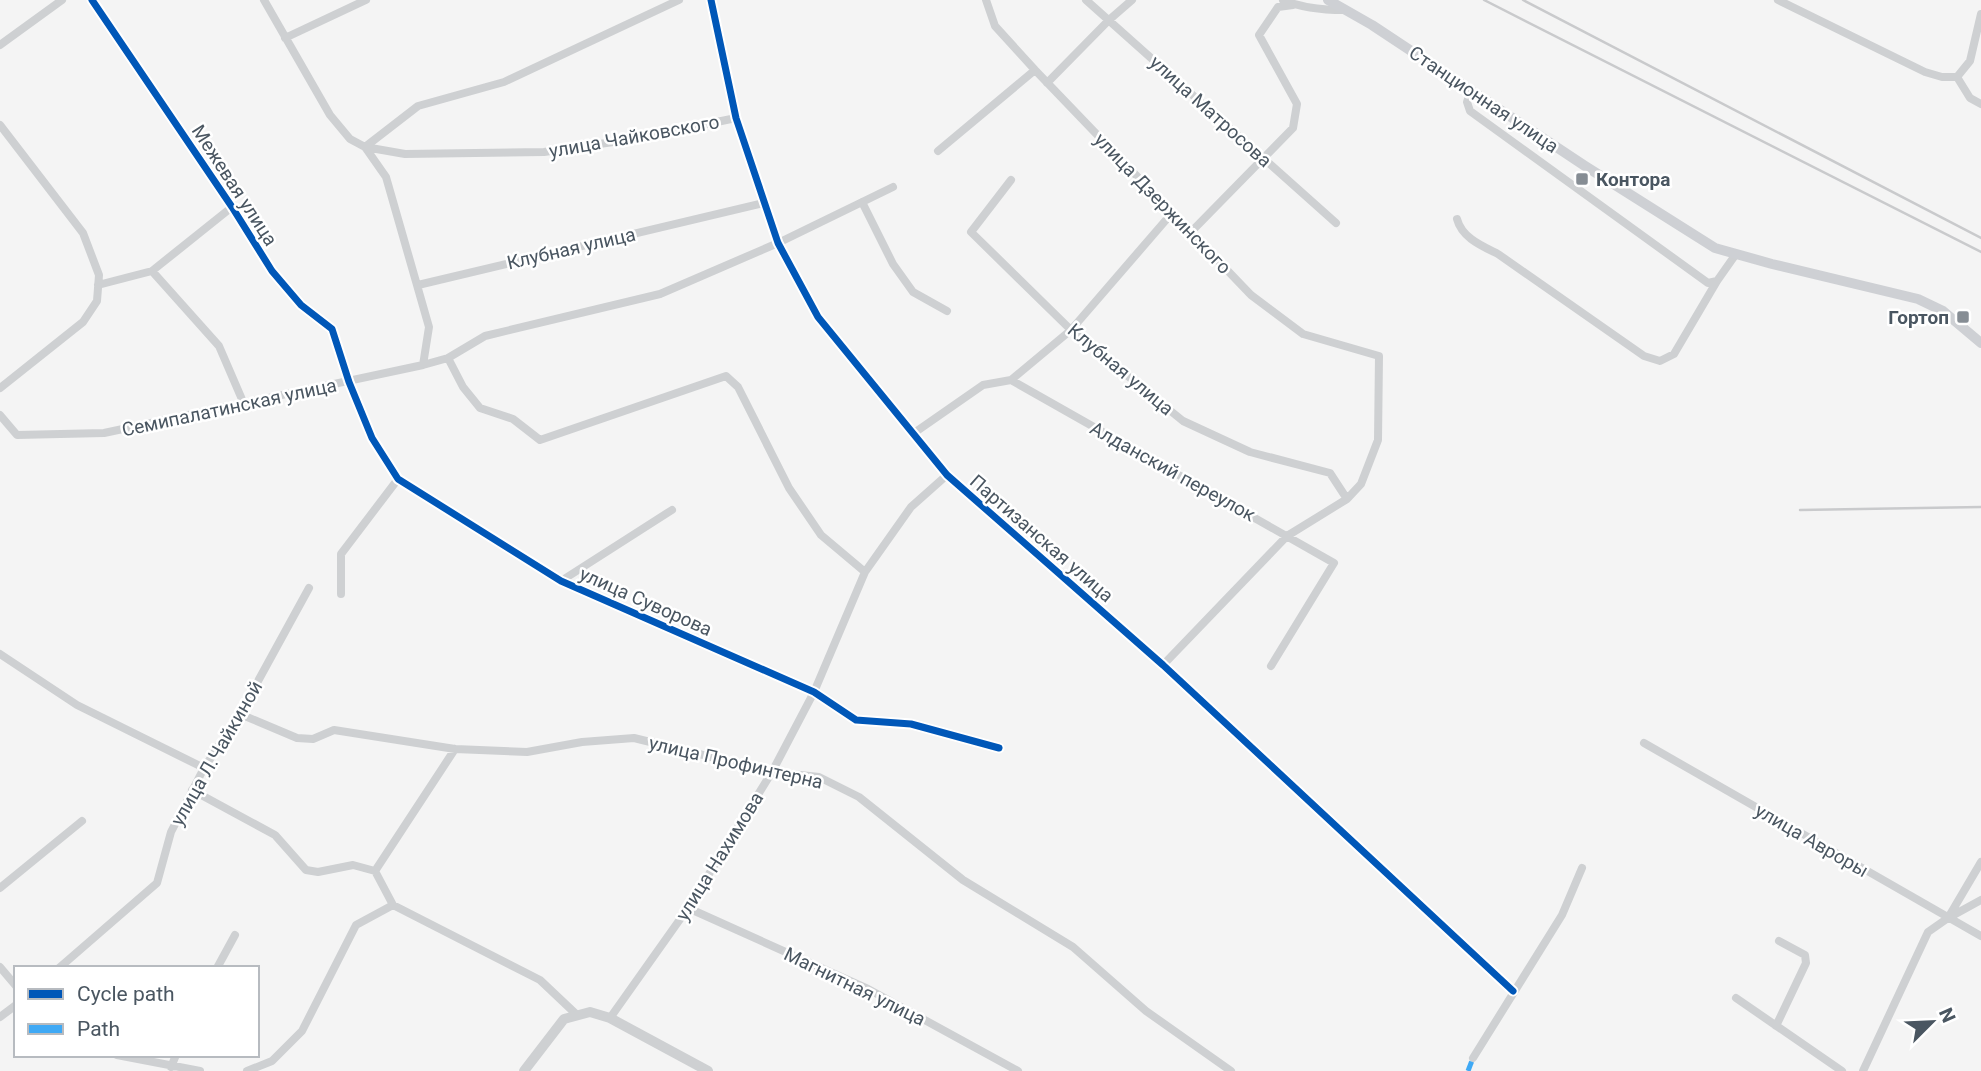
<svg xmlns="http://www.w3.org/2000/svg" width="1981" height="1071" font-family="Roboto,sans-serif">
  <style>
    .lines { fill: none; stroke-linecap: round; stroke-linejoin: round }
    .minor { stroke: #ced0d2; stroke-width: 8 }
    .tertiary { stroke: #ced0d2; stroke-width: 10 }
    .secondary { stroke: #ced0d4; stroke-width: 10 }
    .rail { stroke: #c9cacc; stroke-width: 2.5 }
    .quiet { stroke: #3fa9f5; stroke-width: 5; stroke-dasharray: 10 5; stroke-linecap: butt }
    .cycleway-casing { stroke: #fff; stroke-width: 11 }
    .cycleway { stroke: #0057b8; stroke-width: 7 }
    .poi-dot { fill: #868d94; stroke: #fff; stroke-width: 2.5 }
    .labels { text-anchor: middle; stroke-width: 5; stroke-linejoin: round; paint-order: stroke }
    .street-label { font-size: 19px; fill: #4a5661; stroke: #fff }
    .poi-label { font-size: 19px; font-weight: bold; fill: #4a5661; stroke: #fff; text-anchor: start }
  </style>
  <rect width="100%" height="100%" fill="#f4f4f4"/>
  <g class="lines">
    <path class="minor" d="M92,0L232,207L272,271L301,305L332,329L349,382L372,438L398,479L561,581L814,692L856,720L911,724L999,748
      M264,0L330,115L350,139L365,147L386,177L429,327L423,365
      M711,0L736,118L778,243L818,317L947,475L1163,665L1513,991
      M986,0L995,26L1035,70L1251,295L1303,334L1379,356L1378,440L1361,484L1347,499L1287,536L1163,665
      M1086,0L1336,223
      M1283,0C1302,8 1323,10 1344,10
      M1778,0L1925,72L1942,77H1957
      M285,38L366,0
      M0,45L62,0
      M1957,77L1970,61L1981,14
      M1957,77L1970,98L1981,104
      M1047,83L1109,20L1132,0
      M1471,90L1467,102L1470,111L1708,283L1717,281L1736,254
      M0,125L83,233L99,275L97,301L83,322L0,388
      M365,147L405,154L544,152L634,139L736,118
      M365,147L418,106L504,82L679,0
      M938,151L1035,70
      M1011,180L971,232L1071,330L1183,421L1250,452L1330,473L1347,499
      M862,202L893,264L913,292L947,311
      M1457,219C1462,238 1482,246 1498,254L1644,356L1660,361L1674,354L1717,281
      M1191,232L1293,128L1297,104L1259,35L1278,7L1293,5
      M152,271L219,346L244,404
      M98,285L152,271L232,207
      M418,285L764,203
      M448,358L463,387L480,408L513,419L540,440L726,376L738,387L789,488L821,535L865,572
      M1011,380L1334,563L1271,666
      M0,415L17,435L104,433L423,365L448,358L485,336L660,294L778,243L893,187
      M914,433L983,385L1011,380L1071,330L1172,213
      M561,581L672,510
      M341,594V554L398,479
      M0,654L77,705L204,768
      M240,714L297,738L313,739L334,730L455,749L527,752L582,742L634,738L772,772L819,777L859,797L963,880L1073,947L1146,1011L1231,1071
      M1644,743L1981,936
      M455,749L375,871L393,905L540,980L577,1015
      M192,790L275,835L306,870L318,872L353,865L375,871
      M0,888L82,821
      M688,908L868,989L1018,1071
      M1950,917L1981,900
      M0,967L16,986
      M59,968L157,883L171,832L204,768L240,714L309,588
      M217,968L235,935
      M1736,998L1842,1071
      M0,1017L16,1005
      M610,1018L688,908L772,772L814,692L865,572L911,507L947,475
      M1776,1026L1806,963L1805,955L1779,941
      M117,1055L200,1071
      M1473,1058L1562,915L1582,868
      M171,1067L176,1055
      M247,1071L272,1061L302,1031L356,925L393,905
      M1863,1071L1928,932L1948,918L1981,862"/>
    <path class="tertiary" d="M524,1071L564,1019L590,1012L610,1018L708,1071"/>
    <path class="secondary" d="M1328,0L1372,25L1585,166L1715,248L1772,264L1918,299L1943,311L1981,343"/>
    <path class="rail" d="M1484,0L1981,252
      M1523,0L1981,238
      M1800,510L1981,507"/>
    <path class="quiet" d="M1468,1071L1473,1058"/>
    <defs>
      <path id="cycleway" d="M92,0L232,207L272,271L301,305L332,329L349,382L372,438L398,479L561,581L814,692L856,720L911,724L999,748
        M711,0L736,118L778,243L818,317L947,475L1163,665L1513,991"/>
    </defs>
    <use href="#cycleway" class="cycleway-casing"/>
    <use href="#cycleway" class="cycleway"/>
  </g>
  <g class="poi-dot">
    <rect x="1575" y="172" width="14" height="14" rx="3.5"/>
    <rect x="1956" y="310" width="14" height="14" rx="3.5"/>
  </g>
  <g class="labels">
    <g class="street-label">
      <text transform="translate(1484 99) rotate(34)" y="7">Станционная улица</text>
      <text transform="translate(1211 111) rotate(42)" y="7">улица Матросова</text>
      <text transform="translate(634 136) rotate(-10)" y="7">улица Чайковского</text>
      <text transform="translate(235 185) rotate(57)" y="7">Межевая улица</text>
      <text transform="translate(1163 203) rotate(46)" y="7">улица Дзержинского</text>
      <text transform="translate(571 248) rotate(-13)" y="7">Клубная улица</text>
      <text transform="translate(1121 369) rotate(40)" y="7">Клубная улица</text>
      <text transform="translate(229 407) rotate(-12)" y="7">Семипалатинская улица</text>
      <text transform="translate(1173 471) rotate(29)" y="7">Алданский переулок</text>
      <text transform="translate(1042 538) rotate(41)" y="7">Партизанская улица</text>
      <text transform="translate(646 601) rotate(24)" y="7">улица Суворова</text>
      <text transform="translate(216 753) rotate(-60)" y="7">улица Л.Чайкиной</text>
      <text transform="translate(736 762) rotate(13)" y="7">улица Профинтерна</text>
      <text transform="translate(1812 840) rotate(30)" y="7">улица Авроры</text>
      <text transform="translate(719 856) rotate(-58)" y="7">улица Нахимова</text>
      <text transform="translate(855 986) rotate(26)" y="7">Магнитная улица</text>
    </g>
    <g class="poi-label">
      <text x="1596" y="186">Контора</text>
      <text x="1949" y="324" text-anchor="end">Гортоп</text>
    </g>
  </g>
  <rect x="14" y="966" width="245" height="91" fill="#ffffff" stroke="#b7bbc0" stroke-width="2"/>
  <rect x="28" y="989" width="35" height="10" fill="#0057b8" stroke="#b7bbc0" stroke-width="2"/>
  <text x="77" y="1001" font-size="21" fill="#4a5661">Cycle path</text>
  <rect x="28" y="1024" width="35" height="10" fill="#3fa9f5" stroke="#b7bbc0" stroke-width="2"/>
  <text x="77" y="1036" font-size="21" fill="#4a5661">Path</text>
  <g transform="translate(1932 1022) rotate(66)" stroke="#ffffff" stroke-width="5" paint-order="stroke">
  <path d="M0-5L12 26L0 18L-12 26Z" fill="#4a5661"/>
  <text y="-10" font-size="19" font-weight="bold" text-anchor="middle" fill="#4a5661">N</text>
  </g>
</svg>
